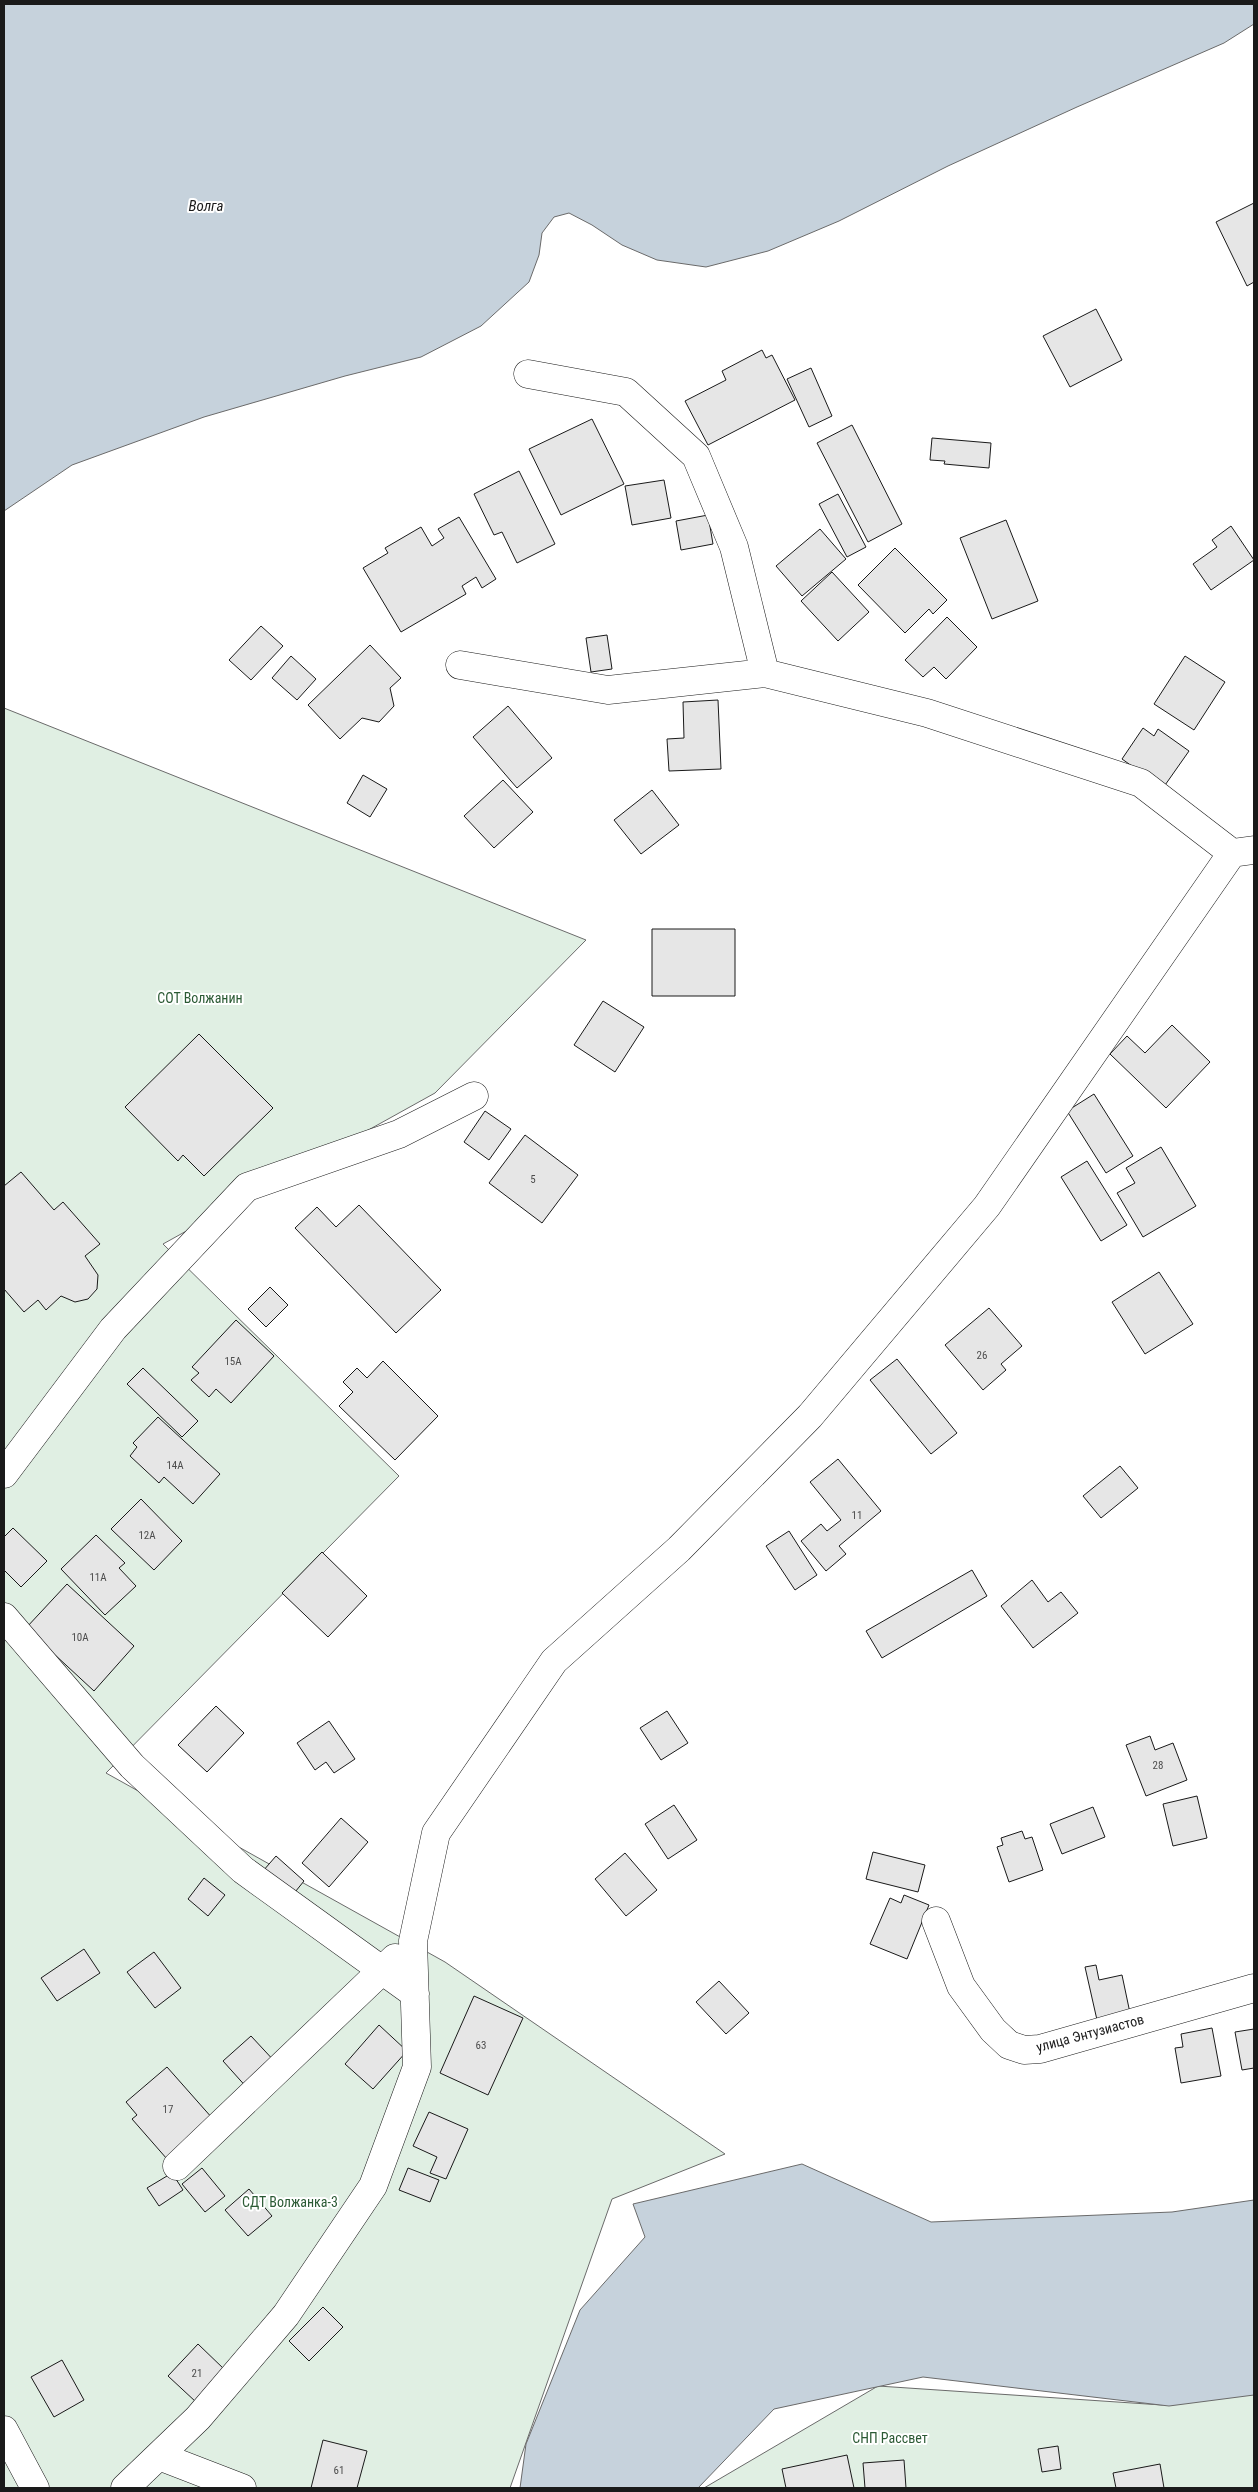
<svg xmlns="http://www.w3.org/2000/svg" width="1258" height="2492" font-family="'Roboto Condensed',sans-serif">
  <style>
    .green { fill: #e0efe3; stroke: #6a6a6a }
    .water { fill: #c6d2dc; stroke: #6a6a6a }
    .building { fill: #e6e6e6; stroke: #1a1a1a }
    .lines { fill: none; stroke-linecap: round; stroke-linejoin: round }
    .minor-casing { stroke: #1a1a1a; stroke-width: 29 }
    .minor { stroke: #fff; stroke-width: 28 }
    .labels { text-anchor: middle; stroke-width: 4; stroke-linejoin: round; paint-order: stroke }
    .number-label { font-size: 11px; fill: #4d4d4d }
    .park-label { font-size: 14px; fill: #2b5a34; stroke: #fff }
    .street-label { font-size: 14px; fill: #1a1a1a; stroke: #fff }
    .water-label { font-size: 15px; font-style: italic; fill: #1a1a1a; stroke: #fff }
  </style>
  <rect width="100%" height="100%" fill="#fff"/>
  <path class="green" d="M4,708L586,940L435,1093L163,1244L399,1476L106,1773L445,1962L725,2154L612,2199L510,2488H4Z
    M878,2386L1162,2405L1254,2393V2488H704Z"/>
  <path class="water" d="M4,4H1254V24L1224,43L1077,107L948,166L839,221L768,251L706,267L657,260L622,245L592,225L569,213L554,217L542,233L539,255L529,282L481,326L421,357L345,376L204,417L72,465L4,511Z
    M802,2164L931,2222L1172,2212L1254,2200V2395L1169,2406L923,2377L774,2409L698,2488H520L526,2444L580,2310L645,2237L633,2204Z"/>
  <path class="building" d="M1254,203V282L1247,286L1216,222Z
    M1096,309L1122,360L1070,387L1043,336Z
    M762,350L766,358L772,355L795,400L708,445L685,401L726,380L722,371Z
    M811,368L832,416L809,427L787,379Z
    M592,419L624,484L561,515L529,449Z
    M852,425L902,524L868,542L817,443Z
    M932,438L991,443L989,468L944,464L945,461L930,460Z
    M519,471L555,544L517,563L502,532L494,535L474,494Z
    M664,480L671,518L632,525L625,486Z
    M838,494L866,547L847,557L819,504Z
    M708,515L713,544L681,550L676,521Z
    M459,517L496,579L482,588L476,577L462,586L466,594L401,632L363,568L388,553L385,548L421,527L432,546L444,538L438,529Z
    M1006,520L1038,601L992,619L960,538Z
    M1231,526L1254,560L1211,590L1193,564L1217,547L1212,540Z
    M820,529L846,559L802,596L776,566Z
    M895,548L947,600L933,614L929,609L905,633L858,585Z
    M832,572L869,612L838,641L801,601Z
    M947,617L977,647L946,679L934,667L923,677L905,660Z
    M261,626L283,646L251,680L229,660Z
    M607,635L612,669L591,672L586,638Z
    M370,645L401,678L390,688L394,706L379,722L362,718L340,739L308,705Z
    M291,656L316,679L297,700L272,678Z
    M1185,656L1225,682L1194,730L1154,704Z
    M718,700L721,769L669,771L667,739L684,738L683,702Z
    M508,706L552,758L517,788L473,737Z
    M1143,728L1154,736L1158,729L1189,751L1163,788L1122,759Z
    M363,775L387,789L370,817L347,803Z
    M503,780L533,812L494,848L464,816Z
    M652,790L679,825L641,854L614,820Z
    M652,929H735V996H652Z
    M603,1001L644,1027L615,1072L574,1045Z
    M1172,1025L1210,1062L1166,1108L1110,1054L1127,1036L1145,1053Z
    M199,1034L273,1108L204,1176L183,1155L178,1161L125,1107Z
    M1094,1094L1133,1156L1106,1173L1067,1111Z
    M485,1111L511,1129L489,1160L464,1142Z
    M525,1135L578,1175L542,1223L489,1183Z
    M1161,1147L1196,1206L1143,1237L1117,1193L1135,1183L1126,1168Z
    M1087,1161L1127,1225L1101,1241L1061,1177Z
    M21,1172L54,1210L63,1202L100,1244L85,1256L98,1275L97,1289L88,1299L75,1302L61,1296L46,1310L38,1300L24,1312L4,1289V1186Z
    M359,1205L441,1290L396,1333L295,1228L317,1207L336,1227Z
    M1159,1272L1193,1324L1145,1354L1112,1302Z
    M270,1287L288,1305L266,1327L248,1309Z
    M989,1308L1022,1346L1001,1364L1006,1370L983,1390L945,1345Z
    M236,1320L274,1356L231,1403L216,1389L209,1397L191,1380L199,1373L192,1367Z
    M897,1359L957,1433L931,1454L870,1380Z
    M383,1361L438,1416L395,1460L339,1406L353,1392L343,1382L357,1368L367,1378Z
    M143,1368L198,1421L182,1437L127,1384Z
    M158,1417L220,1474L193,1504L164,1477L159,1483L130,1456L137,1447L133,1443Z
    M838,1459L881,1511L839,1546L846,1554L826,1571L801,1541L821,1524L827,1531L841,1520L810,1482Z
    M1120,1466L1138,1488L1101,1518L1083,1496Z
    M141,1499L182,1541L154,1570L111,1529Z
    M13,1528L47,1561L21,1587L4,1570V1537Z
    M789,1531L817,1575L795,1590L766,1546Z
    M96,1535L125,1563L119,1568L136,1586L105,1615L61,1569Z
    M322,1552L367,1596L328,1637L282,1593Z
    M972,1570L987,1596L882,1658L866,1631Z
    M1032,1580L1048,1602L1061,1592L1078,1613L1033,1648L1001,1606Z
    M67,1584L134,1646L94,1691L26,1628Z
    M216,1706L244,1733L207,1772L178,1745Z
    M667,1711L688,1743L661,1760L640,1728Z
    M329,1721L355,1759L334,1773L326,1762L315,1770L297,1743Z
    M1150,1736L1155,1750L1173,1743L1187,1780L1146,1796L1126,1745Z
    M1197,1796L1207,1838L1173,1846L1163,1804Z
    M674,1805L697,1840L668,1859L645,1824Z
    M1093,1807L1105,1837L1062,1854L1050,1824Z
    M341,1818L368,1842L329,1887L302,1863Z
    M1022,1831L1025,1839L1032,1837L1043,1870L1009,1882L997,1847L1003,1845L1001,1838Z
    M873,1852L925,1865L918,1892L866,1879Z
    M625,1853L657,1890L626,1916L595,1879Z
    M276,1856L304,1881L291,1897L263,1871Z
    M204,1878L225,1895L208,1916L188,1899Z
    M904,1895L929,1905L907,1959L870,1944L890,1898L901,1903Z
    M84,1949L100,1973L57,2001L41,1978Z
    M154,1952L181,1988L155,2008L127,1972Z
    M1096,1965L1099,1980L1122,1975L1130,2013L1097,2020L1085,1967Z
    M719,1981L749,2013L726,2034L696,2002Z
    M474,1996L523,2018L488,2095L440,2073Z
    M379,2025L407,2051L373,2089L345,2064Z
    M1212,2028L1221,2076L1181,2083L1175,2048L1183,2047L1181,2034Z
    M1254,2029V2068L1242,2070L1235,2032Z
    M251,2036L277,2064L249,2090L223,2061Z
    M167,2067L213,2119L167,2159L132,2119L137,2115L126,2102Z
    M429,2112L468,2129L446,2179L430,2173L437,2157L413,2146Z
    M202,2168L225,2196L205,2212L182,2184Z
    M408,2168L439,2180L430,2202L399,2190Z
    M172,2173L183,2190L159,2206L147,2188Z
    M249,2189L272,2216L248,2236L225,2210Z
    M323,2307L343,2327L309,2361L289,2341Z
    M198,2344L225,2370L196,2402L168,2376Z
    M62,2360L84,2400L54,2417L31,2377Z
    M323,2440L367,2451L357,2488H311Z
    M1058,2446L1061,2469L1042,2472L1038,2449Z
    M847,2455L854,2488H786L782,2469Z
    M904,2460L906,2488H865L863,2463Z
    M1160,2464L1164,2488H1116L1113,2473Z"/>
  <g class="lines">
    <defs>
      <path id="minor" d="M528,374L626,392L696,456L734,547L765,673
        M460,665L608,690L765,673L927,713L1141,783L1232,853L1254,850
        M4,1474L113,1329L247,1187L399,1134L474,1096
        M4,1617L132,1766L243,1870L415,1994
        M936,1921L961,1986L993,2030L1009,2045L1024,2050L1040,2049L1254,1988
        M177,2166L395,1958
        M4,2430L35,2488
        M159,2456L242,2488
        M125,2488L198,2418L286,2315L373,2186L417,2067L413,1941L436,1833L554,1661L679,1549L810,1416L987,1206L1232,853"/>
    </defs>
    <use href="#minor" class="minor-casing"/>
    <use href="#minor" class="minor"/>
  </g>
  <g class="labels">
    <g class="number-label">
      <text x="533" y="1183">5</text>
      <text x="982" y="1359">26</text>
      <text x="233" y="1365">15А</text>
      <text x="175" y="1469">14А</text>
      <text x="857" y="1519">11</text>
      <text x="147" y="1539">12А</text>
      <text x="98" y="1581">11А</text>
      <text x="80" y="1641">10А</text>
      <text x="1158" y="1769">28</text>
      <text x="481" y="2049">63</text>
      <text x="168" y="2113">17</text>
      <text x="197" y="2377">21</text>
      <text x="339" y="2474">61</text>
    </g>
    <g class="park-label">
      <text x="200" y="1003">СОТ Волжанин</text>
      <text x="290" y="2207">СДТ Волжанка-3</text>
      <text x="890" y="2443">СНП Рассвет</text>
    </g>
    <g class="street-label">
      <text transform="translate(1090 2033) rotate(-15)" y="5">улица Энтузиастов</text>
    </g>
    <g class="water-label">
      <text x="206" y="211">Волга</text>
    </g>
  </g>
  <rect width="1258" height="2492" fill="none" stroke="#1a1a1a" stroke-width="10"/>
</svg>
